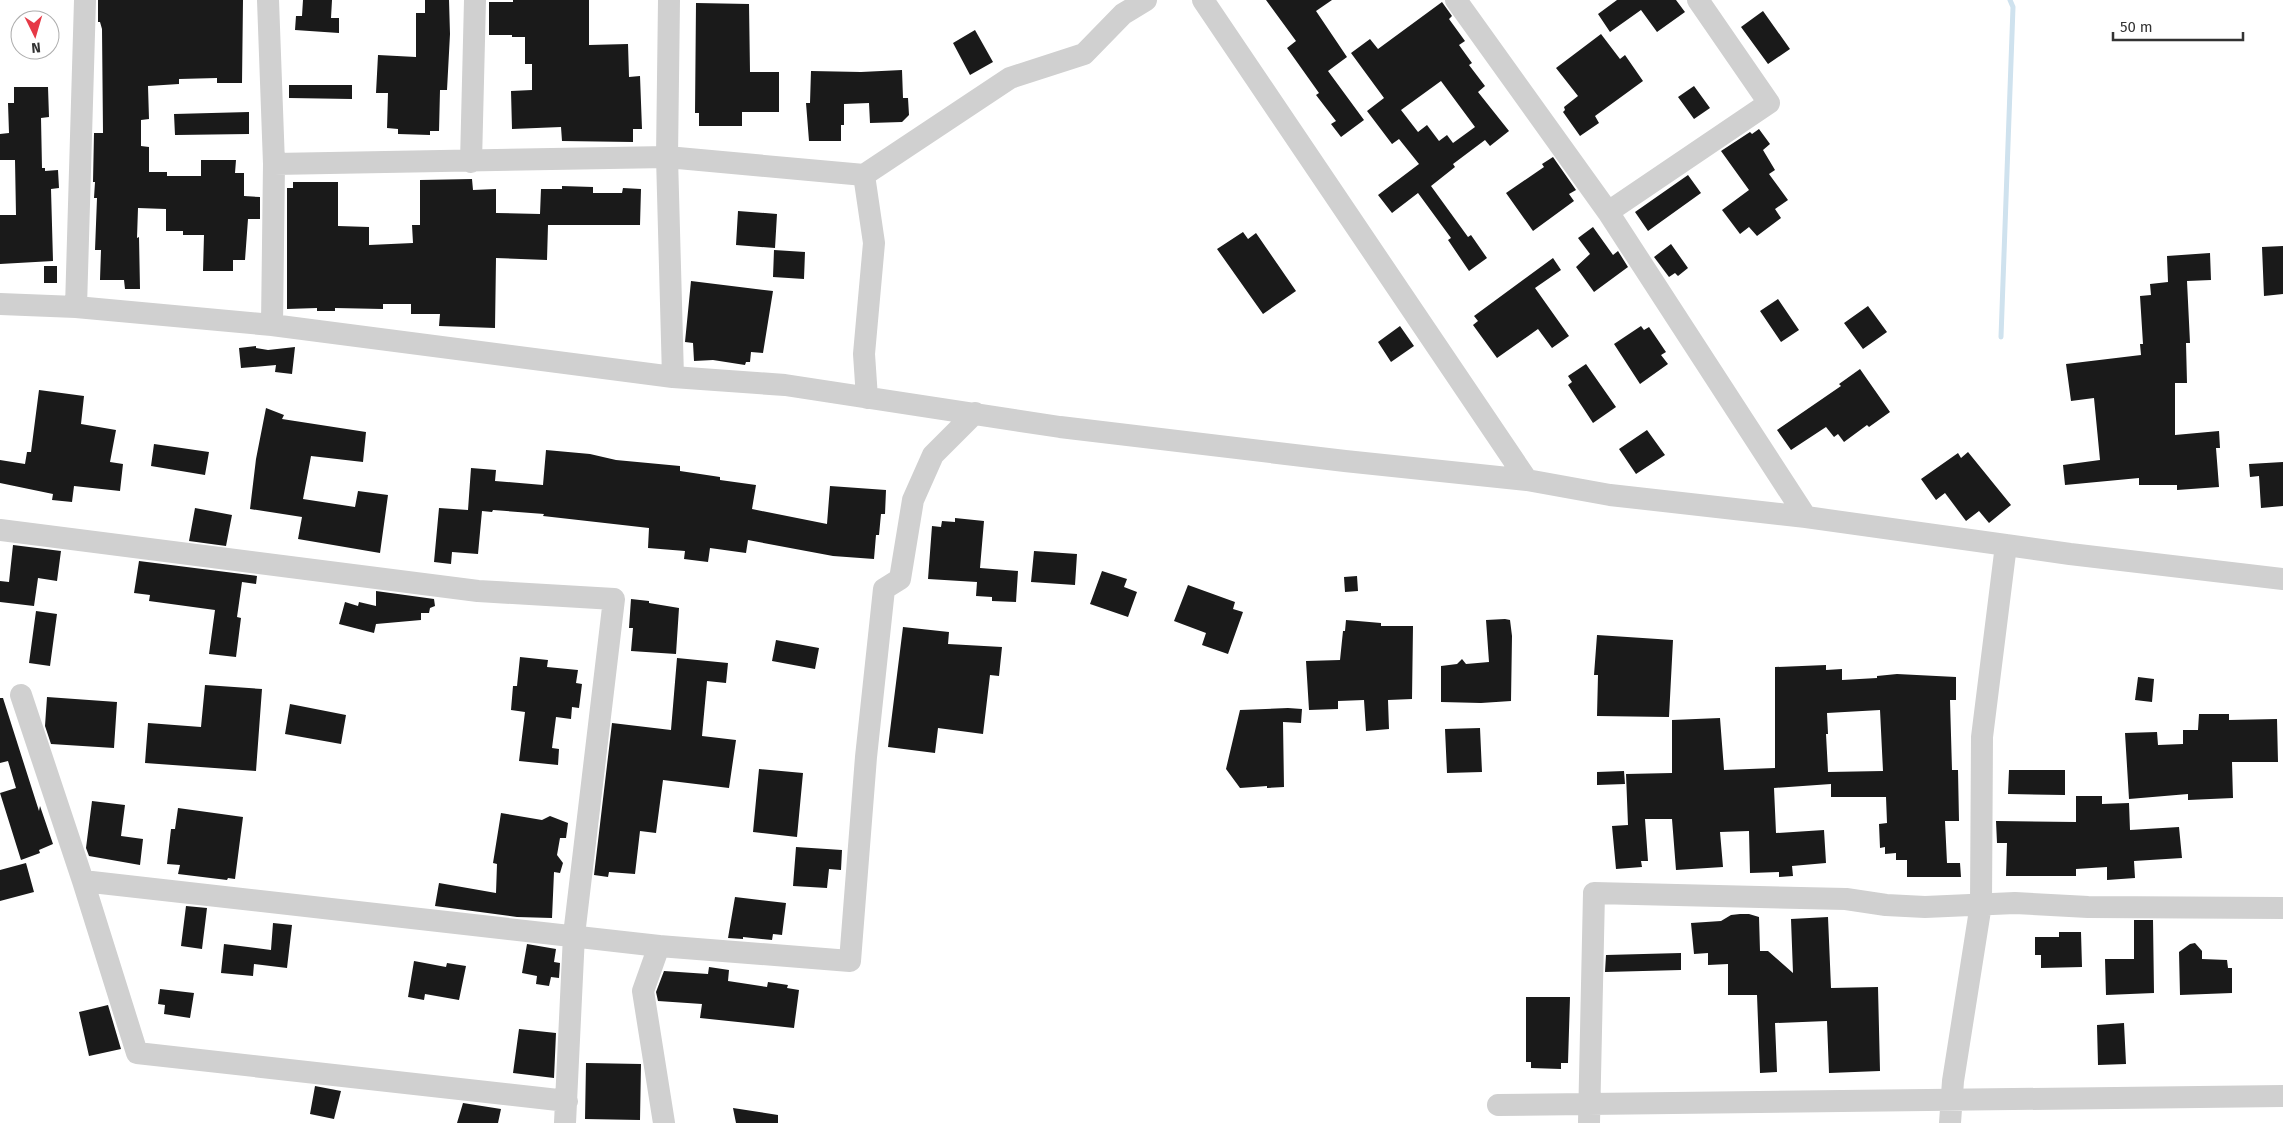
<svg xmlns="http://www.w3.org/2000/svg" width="2283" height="1123" font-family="'Fira Sans',sans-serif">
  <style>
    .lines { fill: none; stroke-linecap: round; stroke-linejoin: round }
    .stream { stroke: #cfe2ee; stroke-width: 5 }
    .building { fill: #1a1a1a; fill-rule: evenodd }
    .minor { stroke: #d0d0d0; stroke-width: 22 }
  </style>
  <rect width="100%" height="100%" fill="#fff"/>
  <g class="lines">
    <path class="stream" d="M2001,337L2013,7L2010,0"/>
  </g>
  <path class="building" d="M98,0H243L242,83H217V78L179,79V84L148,86L149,119L141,120V146L149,147V172H167V176H201V160H236L235,173H244V196L260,197V219H248L245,260H233V271H203L204,235H183V231H166V209L138,208L137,238L139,237L140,289H125L124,280H100L101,250H95L97,198H94L95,182H93L94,133H103L102,29L100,22H98Z
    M303,0H332L331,18H339V33L295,30L296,16H302Z
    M425,0H449L450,34L447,90H440L439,131H430V135L398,134V129L387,128L388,93H376L378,55L416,57V13H425Z
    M513,0H589V45L628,44L629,77L640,76L642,129H633V142L562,141L561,127L512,129L511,91L532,90V64H525V37H512V35H489V2H513Z
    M1266,0H1332L1316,11L1347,57L1328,71L1364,120L1341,137L1331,124L1336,121L1316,95L1319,93L1287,48L1296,41Z
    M1617,0H1676L1685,12L1657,32L1641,10L1610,32L1598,14Z
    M1442,2L1452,16L1449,19L1465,41L1459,45L1472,63L1469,65L1485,86L1478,92L1509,131L1490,146L1485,140L1453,164L1455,167L1431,186L1468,237L1471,235L1487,258L1469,271L1448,240L1451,238L1418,193L1392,213L1378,195L1419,164L1399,139L1392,144L1367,111L1384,98L1351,53L1370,39L1378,49ZM1441,81L1475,127L1453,143L1447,135L1439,141L1427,125L1418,132L1401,110Z
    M696,3L749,4L750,72H779V112H742V126H699V113H695Z
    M1763,11L1790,49L1768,64L1741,27Z
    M975,30L993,62L970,75L953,43Z
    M1601,34L1620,59L1625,55L1643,81L1595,116L1599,123L1580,136L1563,112L1565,110L1564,107L1578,96L1556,68Z
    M902,70L903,98H908L909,115L902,122L870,123L869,103L844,104V125H841V141H809L806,103H810L811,71L861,72Z
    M289,85H352V99L289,98Z
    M1694,86L1710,108L1694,119L1678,97Z
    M14,87H48L49,117L41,118L42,168H45V171L58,170L59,188L51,189L53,261L0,264V215H16L15,160H0V134L9,133L8,103H14Z
    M249,112V134L175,135L174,114Z
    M1759,129L1770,144L1763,150L1775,170L1769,174L1788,200L1775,209L1781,218L1757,236L1749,227L1740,234L1722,210L1749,190L1721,151L1750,132L1752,134Z
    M1553,157L1576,190L1569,194L1574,201L1533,231L1506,193L1544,167L1542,164Z
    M1688,175L1701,193L1648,231L1635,212Z
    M472,179L473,190L496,189V213L540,214L541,189H562V186L593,187V193H622L623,188L641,189L640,225H548L547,260L496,258L495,328L439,326L440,314H411V304H383V309L335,308V311H317V308L287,309V188H293V182H338V226L369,227V245L413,243L412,225H420V180Z
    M738,211L777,214L775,248L736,245Z
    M1593,227L1613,255L1618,251L1628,267L1594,292L1576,267L1590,254L1578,238Z
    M1243,232L1248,239L1256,233L1296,291L1263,314L1217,249Z
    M1671,244L1688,268L1678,276L1675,273L1669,277L1654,257Z
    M2283,246V294L2264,296L2262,247Z
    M774,250L805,252L804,279L773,277Z
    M2210,253L2211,280L2187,281L2190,343H2186L2187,383H2175V435L2219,431L2220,448H2216L2219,487L2177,490V485H2139V478L2065,485L2063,465L2100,460L2094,398L2071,401L2066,364L2141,355L2140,344H2143L2140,296L2151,295L2150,284L2168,282L2167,256Z
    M1553,258L1561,270L1535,288L1569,336L1552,348L1538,329L1497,358L1473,325L1478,321L1474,316Z
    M44,266H57V283H44Z
    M691,281L773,291L763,353L751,352L750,362H746L745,365L713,360L694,361L693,343L685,342Z
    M1778,299L1799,330L1781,342L1760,311Z
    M1868,306L1887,332L1863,349L1844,323Z
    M1400,326L1414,346L1391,362L1378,342Z
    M1641,326L1644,330L1649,327L1666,352L1661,355L1668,364L1640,384L1614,344Z
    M256,346V348L268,350L295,347L292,374L275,372L276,365L241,368L239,348Z
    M1586,364L1616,407L1593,423L1568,385L1572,382L1568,376Z
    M1860,369L1890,412L1869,427L1867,425L1844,442L1838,434L1834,437L1826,427L1791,450L1777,430L1841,386L1839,384Z
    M39,390L84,396L81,424L116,430L110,462L123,464L120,491L74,486L72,502L52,500L53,494L0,483V460L25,464L27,452H31Z
    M266,408L284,415L282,419L366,432L363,462L311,456L303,499L355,507L358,491L388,495L380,553L298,539L302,517L250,509L256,459Z
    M1647,430L1665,455L1636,474L1619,449Z
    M154,444L209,452L205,475L151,466Z
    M546,450L590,454L616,460L680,466V471L720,477V480L756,485L752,509L827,524L830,486L886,490L885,514H881L879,535H876L874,559L833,556L748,540L746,553L710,548L708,562L684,559L685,551L648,548L649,528L543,516L544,514L493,510L492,512L482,511L478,554L452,552L451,564L434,562L439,508L468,510L471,468L496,470L495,481L543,485Z
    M1968,452L2011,505L1989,523L1979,511L1966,521L1945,493L1936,500L1921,479L1958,453L1961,458Z
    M2283,462V506L2261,508L2259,476L2250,477L2249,464Z
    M195,508L232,515L226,546L189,541Z
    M955,518L984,521L980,568L1018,571L1016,602L992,601V597L976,596L977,582L928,579L932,526L941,527L942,521L955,522Z
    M13,545L61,551L57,581L38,578L34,606L0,602V581L9,582Z
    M1034,551L1077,554L1075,585L1031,582Z
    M139,561L257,576L256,584L242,582L237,617L241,618L236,657L209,654L215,610L149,601L150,595L134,593Z
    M1102,571L1127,579L1124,587L1137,592L1128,617L1090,604Z
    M1357,576L1358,591L1345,592L1344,577Z
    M1188,585L1235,602L1233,609L1243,612L1228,654L1202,645L1206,633L1174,621Z
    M376,591L434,599L435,606L430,608L429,613H421V620L376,624L374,633L339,624L345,602L358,606L359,602L376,606Z
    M631,599L649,601V603L679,608L676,654L631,651L633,628H629Z
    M36,611L57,614L50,666L29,663Z
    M1505,619L1510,620L1512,636L1511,701L1481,703L1441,702V666L1457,664L1462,659L1466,664L1489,662L1486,620Z
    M1346,620L1381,623V626H1413L1412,699L1388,700L1389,729L1366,731L1364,700L1338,701V709L1309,710L1306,661L1340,660L1343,631H1345Z
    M903,627L949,632L948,644L1002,647L999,676L990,675L983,734L938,728L935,753L888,747Z
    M1597,635L1673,640L1669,717L1597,716L1598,675H1594Z
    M776,640L819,648L815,669L772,661Z
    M520,657L548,660L547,667L578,670L576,683L582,684L579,708L572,707L571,719L556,717L552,748L559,749L558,765L519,761L525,712L511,710L513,686H517Z
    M677,658L728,663L726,683L707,681L702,736L736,740L729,788L663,780L656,833L640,831L635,874L609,872L608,877L594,875L612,723L671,730Z
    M1826,665V670L1842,669V680L1877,678V676L1897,674L1956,677V700H1950L1952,770H1958L1959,821H1945L1947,863H1960L1961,877H1907V860H1896V853L1885,854V847L1880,848L1879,824L1887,823L1886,797H1831V784L1774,788L1776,833L1824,830L1826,863L1792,866L1793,876L1779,877V872L1750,873L1749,831L1720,832L1723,867L1676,870L1672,819H1645L1648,861H1641L1642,867L1616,869L1612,826L1628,825L1626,774L1672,773V720L1720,718L1724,770L1775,768V667ZM1880,710L1883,771L1828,772L1826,734H1828L1827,713Z
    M2138,677L2154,679L2152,702L2135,700Z
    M205,685L262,689L256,771L145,763L148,723L201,727Z
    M47,697L117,702L114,748L51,744L45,726Z
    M0,698H3L39,811L40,806L53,844L39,850L40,853L21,860L0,793L16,788L8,761L0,763Z
    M290,704L346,715L341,744L285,734Z
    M1288,708L1302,709L1301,723L1283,722L1284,787L1267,788V786L1240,788L1226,769L1240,710Z
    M2199,714H2229V720L2277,719L2278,762H2232L2233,798L2188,800V794L2129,799L2125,733L2157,732L2158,745L2183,744V730H2198Z
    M1480,728L1482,772L1447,773L1445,729Z
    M759,769L803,773L797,837L753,832Z
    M2009,770H2065V795L2008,794Z
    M1624,771L1625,784L1597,785V772Z
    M2076,796H2102V804L2129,803L2130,830L2179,827L2182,858L2134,861L2135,878L2107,880V867L2076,869V876H2006L2007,843H1997L1996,821L2076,822Z
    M92,801L125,805L121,836L143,839L140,865L89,856L86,848Z
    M178,808L243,817L235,879L228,878L227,880L178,874L180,865L167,864L171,829H175Z
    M501,813L542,820L550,816L568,823L566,838H560L557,855L563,863L560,873L554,872L552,918L517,917L435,906L439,883L496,893L497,864L493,863Z
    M796,847L842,850L841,870L829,869L827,888L793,886Z
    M26,863L34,892L0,901V870Z
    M735,897L786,903L782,935L773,934L772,940L743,937V939L728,938Z
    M186,906L207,908L202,949L181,946Z
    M1740,914H1749L1759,917L1760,951H1768L1793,973L1791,919L1828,917L1831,988L1878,987L1880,1071L1829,1073L1827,1021L1775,1023L1777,1072L1760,1073L1757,995H1728V964L1708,965V953L1694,954L1691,923L1721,921L1731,915Z
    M2134,920H2153L2154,993L2106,995L2105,959H2134Z
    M273,923L292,925L287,968L254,964L253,976L221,973L224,944L271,950Z
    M2059,932H2081L2082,967L2041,968V955H2035V937H2059Z
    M2195,943L2202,951V959L2227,960L2228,968H2232V993L2180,995L2179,952L2190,944Z
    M527,944L556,949L554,962L560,963L559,978L551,977L549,986L536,984L537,976L522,973Z
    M1681,953V970L1605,972L1606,955Z
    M414,961L446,967L447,963L466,966L459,1000L425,994L424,1000L408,997Z
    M709,967L729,970L728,981L767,987L768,982L788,985L787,988L799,990L794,1028L700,1018L702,1004L658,1001L656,992L664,971L708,974Z
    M160,989L194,993L190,1018L164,1014L165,1005L158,1004Z
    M1526,997H1570L1568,1063H1561V1069L1531,1068V1062H1526Z
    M108,1005L121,1049L89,1056L79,1012Z
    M2124,1023L2126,1064L2098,1065L2097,1025Z
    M519,1029L556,1033L554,1078L513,1073Z
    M586,1063L641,1064L640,1120L585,1119Z
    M315,1086L341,1091L334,1119L310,1114Z
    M463,1103L501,1109L498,1123H457Z
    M733,1108L778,1115V1123H736Z"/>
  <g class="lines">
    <path class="minor" d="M268,0L274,164L272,325
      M669,0L667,157L673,377
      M1203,0L1527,480
      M1456,0L1608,212L1806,517
      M471,162L475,0
      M274,164L667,157L864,175
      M1608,212L1769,103L1698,0
      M0,304L76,307L272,325L673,377L785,385L1060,427L1345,461L1527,480L1610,495L1806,517L2070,554L2283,579
      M76,307L85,0
      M867,398L864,354L874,243L864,175L1010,78L1084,54L1123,14L1146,0
      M0,530L478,591L614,599L574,935L565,1123
      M21,695L83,881L137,1053L567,1101
      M83,881L659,946
      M1498,1105L2283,1096
      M664,1123L643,991L659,946L850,961L866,757L884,589L900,579L913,500L933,455L975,413
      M1589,1123L1594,893L1846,899L1886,905L1925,907L2015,903L2088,907L2283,908
      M1950,1123L1953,1081L1981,904L1982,737L2006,545"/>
  </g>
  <g transform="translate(35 35) rotate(175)"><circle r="24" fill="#ffffff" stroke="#adadad"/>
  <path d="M0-4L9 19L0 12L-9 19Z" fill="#e63946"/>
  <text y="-8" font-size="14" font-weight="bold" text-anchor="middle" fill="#333333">N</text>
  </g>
  <path d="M2113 32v8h130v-8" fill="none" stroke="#333333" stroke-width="2.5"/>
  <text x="2120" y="32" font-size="15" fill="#333333" stroke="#ffffff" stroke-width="4" paint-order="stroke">50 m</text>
</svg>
